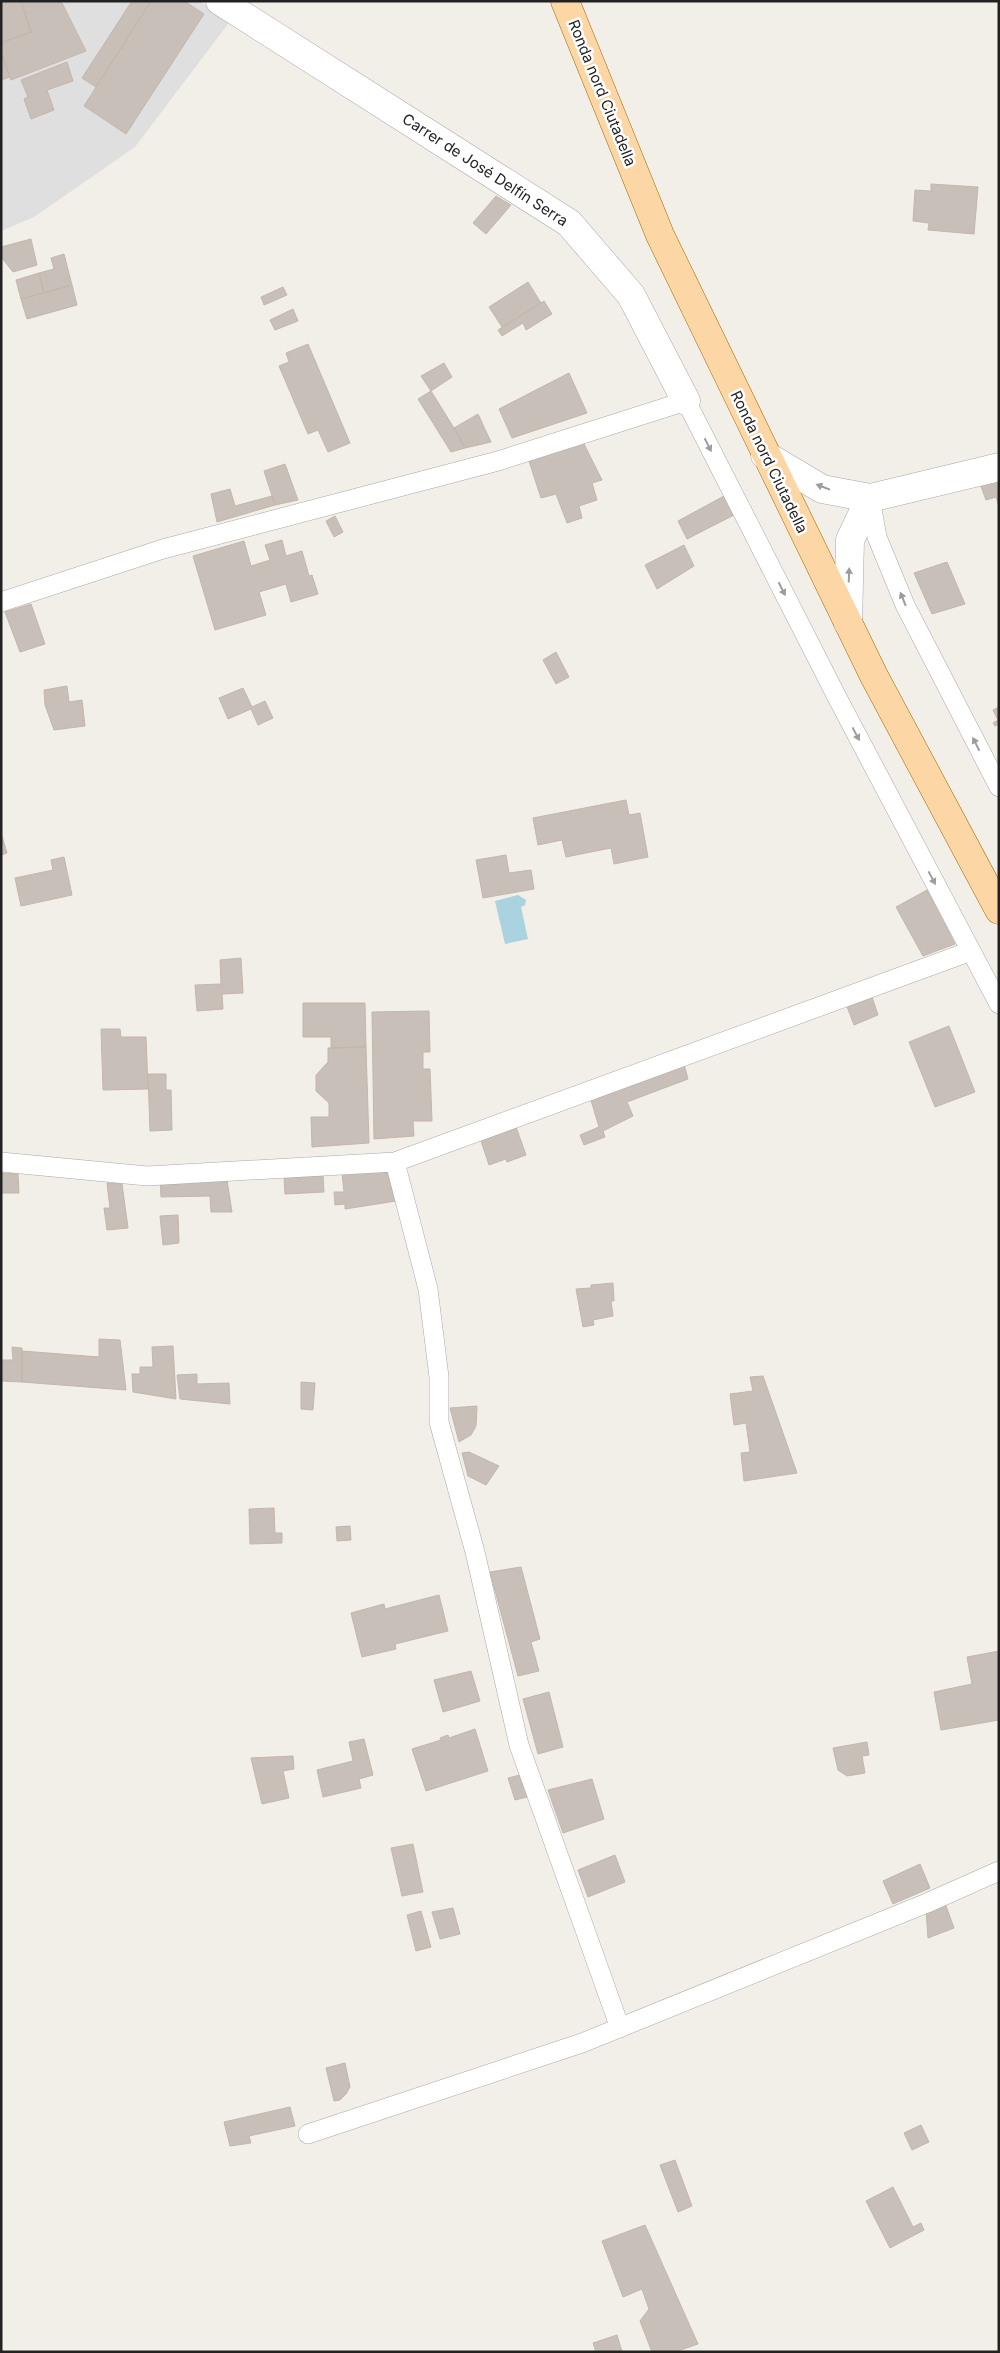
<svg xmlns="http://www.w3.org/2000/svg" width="1000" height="2353" font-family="Inter,sans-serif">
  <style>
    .residential { fill: #e0dfdf }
    .water { fill: #aad3df }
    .building { fill: #c7bfb8; stroke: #c4b6ab }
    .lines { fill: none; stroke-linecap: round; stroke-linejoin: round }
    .service-casing { stroke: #a9a9a9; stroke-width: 20 }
    .minor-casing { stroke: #a9a9a9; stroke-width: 29 }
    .primary-casing { stroke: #a06b00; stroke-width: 29 }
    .service { stroke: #fff; stroke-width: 19 }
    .minor { stroke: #fff; stroke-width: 28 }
    .primary { stroke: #fcd6a4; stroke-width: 28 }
    .oneway { fill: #9c9c9c }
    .labels { text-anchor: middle; stroke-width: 5; stroke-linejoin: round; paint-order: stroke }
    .street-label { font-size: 15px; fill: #222; stroke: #fff }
  </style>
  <rect width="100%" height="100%" fill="#f2efe9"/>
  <path class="residential" d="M1,1H199L231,20L135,147L34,217L1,231Z"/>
  <path class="water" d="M518,895L526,900L525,905L521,907L528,939L505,944L495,901Z"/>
  <path class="building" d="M1,1H21L31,32L1,43Z
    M21,1H61L86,51L11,80L1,53V43L31,32Z
    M132,1H151L96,87L82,78Z
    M151,1H184L204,14L126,134L84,106Z
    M1,53L10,77L1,80Z
    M67,62L73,81L47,90L54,110L31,119L24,99L28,97L21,80Z
    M931,184L978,187L974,234L928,230L929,223L913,221L915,190L931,191Z
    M496,196L511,205L486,234L473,223Z
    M31,239L37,265L13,272L1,257V247Z
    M64,254L72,285L44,293L39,273L54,269L51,258Z
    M39,273L44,293L21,299L16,280Z
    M528,282L541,303L502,327L489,307Z
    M72,285L77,305L27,319L21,299Z
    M283,287L287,295L264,305L261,297Z
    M544,301L552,314L526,330L523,323L502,336L498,330Z
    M293,309L298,321L275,330L270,320Z
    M308,344L350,443L328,452L318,430L308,434L279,366L289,362L286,353Z
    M444,363L452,377L431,391L421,376Z
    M569,373L587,413L512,438L499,409Z
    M431,391L454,428L465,448L451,452L418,399Z
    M478,414L491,442L465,448L454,428Z
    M583,442L602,480L592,483L597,500L579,506L582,518L567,523L556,494L541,498L528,458Z
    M285,464L298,500L275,505L264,471Z
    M999,476V506L996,497L986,500L979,481Z
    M230,489L235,506L272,496L275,505L217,522L211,494Z
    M724,496L734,515L687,539L678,521Z
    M335,516L343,532L334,537L326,521Z
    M282,540L286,556L302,551L309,576L312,575L318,594L291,602L286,584L259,592L266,615L215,630L193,556L244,541L251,566L270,560L265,545Z
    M684,545L694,566L657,589L645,565Z
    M947,562L965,604L932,614L914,573Z
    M31,604L45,644L20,652L5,612Z
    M556,652L569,677L556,684L543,660Z
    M67,686L69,702L82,700L85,726L54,730L45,705L44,690Z
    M243,688L252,707L265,701L273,718L258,725L251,709L228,719L219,698Z
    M999,707V724L995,726L993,723L998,720L993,710Z
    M626,800L629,815L640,813L648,857L614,864L611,848L566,857L562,840L538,845L533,818Z
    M1,833L7,853L1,855Z
    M506,855L509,873L531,870L534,889L483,898L476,860Z
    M64,857L72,895L21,906L15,878L53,870L51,860Z
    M927,890L955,944L923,956L896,907Z
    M241,958L243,993L222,994L223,1009L197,1011L195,985L221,984L220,960Z
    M871,994L878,1015L854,1025L846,1004Z
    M303,1003H365L366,1047L331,1048V1037H303Z
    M429,1011L430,1052H423V1069H430L432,1121H413L414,1136L374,1139L372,1012Z
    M949,1026L975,1092L935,1107L909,1042Z
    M101,1029H120L121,1037H146L148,1089L103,1090Z
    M366,1047L369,1143L312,1147L311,1117H329V1103L316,1091V1075L328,1062V1048Z
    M684,1064L688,1079L627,1102L633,1116L603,1131L605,1137L584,1145L580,1135L599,1127L590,1097Z
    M148,1074H166V1090H171L172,1130L150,1131Z
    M515,1124L526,1155L507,1162L506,1159L489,1165L480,1138Z
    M386,1170L396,1201L345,1209V1204L335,1205L334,1192H344L342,1173Z
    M1,1173L18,1174L19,1193H1Z
    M323,1175L324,1192L285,1194L284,1177Z
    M160,1179L227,1180L232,1212H211L210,1196L161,1197Z
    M107,1183L122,1184L128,1228L107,1230L104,1208H110Z
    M178,1215L179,1243L163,1245L160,1216Z
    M613,1283L614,1301H611L613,1316L593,1320L594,1325L583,1327L576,1289L591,1288V1285Z
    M99,1339L120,1340L126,1390L22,1382V1351L99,1357Z
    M173,1346L176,1399L133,1392L132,1374H140V1367H153L152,1347Z
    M12,1347L22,1348V1382L1,1381V1360H13Z
    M197,1374V1384L229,1383L230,1404L180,1399L177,1375Z
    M763,1376L797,1473L744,1481L741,1453L750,1452L746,1423L734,1425L730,1394L753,1391L750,1377Z
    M301,1382L315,1383L313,1410L301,1409Z
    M477,1406L476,1426L471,1435L459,1442L450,1408Z
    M469,1452L499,1466L486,1485L468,1476L462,1453Z
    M274,1508L275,1533H282V1543L250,1544L249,1509Z
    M350,1526L351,1540L337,1541L336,1527Z
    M521,1567L540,1639L531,1642L539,1671L518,1676L490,1572Z
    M439,1595L448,1631L395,1644L396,1649L362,1657L351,1613L384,1604L385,1609Z
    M999,1651V1720L941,1730L934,1692L972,1684L967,1657Z
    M471,1671L480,1701L443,1712L434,1680Z
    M549,1692L563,1747L538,1754L523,1699Z
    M475,1729L488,1771L426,1791L412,1749L441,1740L440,1738L448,1735L449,1738Z
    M364,1739L373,1775L359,1779L361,1788L323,1797L317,1770L353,1761L349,1742Z
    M867,1742L869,1755L862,1756L865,1773L847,1776L838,1770L833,1748Z
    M293,1756L294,1769L283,1771L289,1798L262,1804L251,1758Z
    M524,1774L531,1796L515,1800L508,1778Z
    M592,1779L604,1819L563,1833L548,1790Z
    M413,1844L423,1892L402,1896L391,1848Z
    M615,1855L625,1882L588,1897L578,1870Z
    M920,1864L930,1888L893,1904L883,1881Z
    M945,1903L954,1928L928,1938L926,1910Z
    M453,1908L460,1934L440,1939L432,1912Z
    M421,1911L431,1947L416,1951L407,1915Z
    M345,2063L350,2087L346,2094L340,2100L334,2101L326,2068Z
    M290,2107L295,2126L249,2136L251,2143L230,2146L224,2122Z
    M921,2125L929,2142L912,2150L904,2133Z
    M675,2160L692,2206L678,2212L660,2165Z
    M893,2187L913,2227L921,2223L924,2230L890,2248L866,2201Z
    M645,2225L698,2344L675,2352H652L640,2321L649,2309L642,2289L623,2297L602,2241Z
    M617,2335L622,2352H596L593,2343Z"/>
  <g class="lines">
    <defs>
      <path id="service" d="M870,498L877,537L905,605L999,787
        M1,602L163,549L498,461L686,401L839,701L999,1004
        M1,1162L147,1176L395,1162L971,951
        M395,1162L428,1289L439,1377V1422L475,1552L519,1745L620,2028
        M308,2134L582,2043L927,1903L999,1871"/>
      <path id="minor" d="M220,1L569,223L631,295L686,401
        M765,455L822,489L870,498L999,467
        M848,623L850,540L870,498"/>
      <path id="primary" d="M565,1L660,235L874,676L999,910"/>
    </defs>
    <use href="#service" class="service-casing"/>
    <use href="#minor" class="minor-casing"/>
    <use href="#primary" class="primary-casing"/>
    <use href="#service" class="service"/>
    <use href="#minor" class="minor"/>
    <use href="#primary" class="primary"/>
  </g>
  <defs><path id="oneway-solid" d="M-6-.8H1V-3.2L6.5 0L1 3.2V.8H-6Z" transform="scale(1.25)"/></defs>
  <g class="oneway">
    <use href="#oneway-solid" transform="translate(708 445) rotate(63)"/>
    <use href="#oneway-solid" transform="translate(823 487) rotate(-159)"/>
    <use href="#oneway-solid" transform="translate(849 575) rotate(-88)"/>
    <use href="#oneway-solid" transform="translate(782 589) rotate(63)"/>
    <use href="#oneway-solid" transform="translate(903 599) rotate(-112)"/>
    <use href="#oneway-solid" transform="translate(856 734) rotate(62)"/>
    <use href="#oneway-solid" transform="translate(976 744) rotate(-117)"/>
    <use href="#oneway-solid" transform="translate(932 878) rotate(62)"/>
  </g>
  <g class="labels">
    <g class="street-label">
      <text transform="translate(602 93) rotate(68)" y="5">Ronda nord Ciutadella</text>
      <text transform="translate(485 170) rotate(33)" y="5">Carrer de José Delfín Serra</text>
      <text transform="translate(769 462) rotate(64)" y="5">Ronda nord Ciutadella</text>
    </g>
  </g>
  <rect width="1000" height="2353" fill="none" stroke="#222222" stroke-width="5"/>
</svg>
